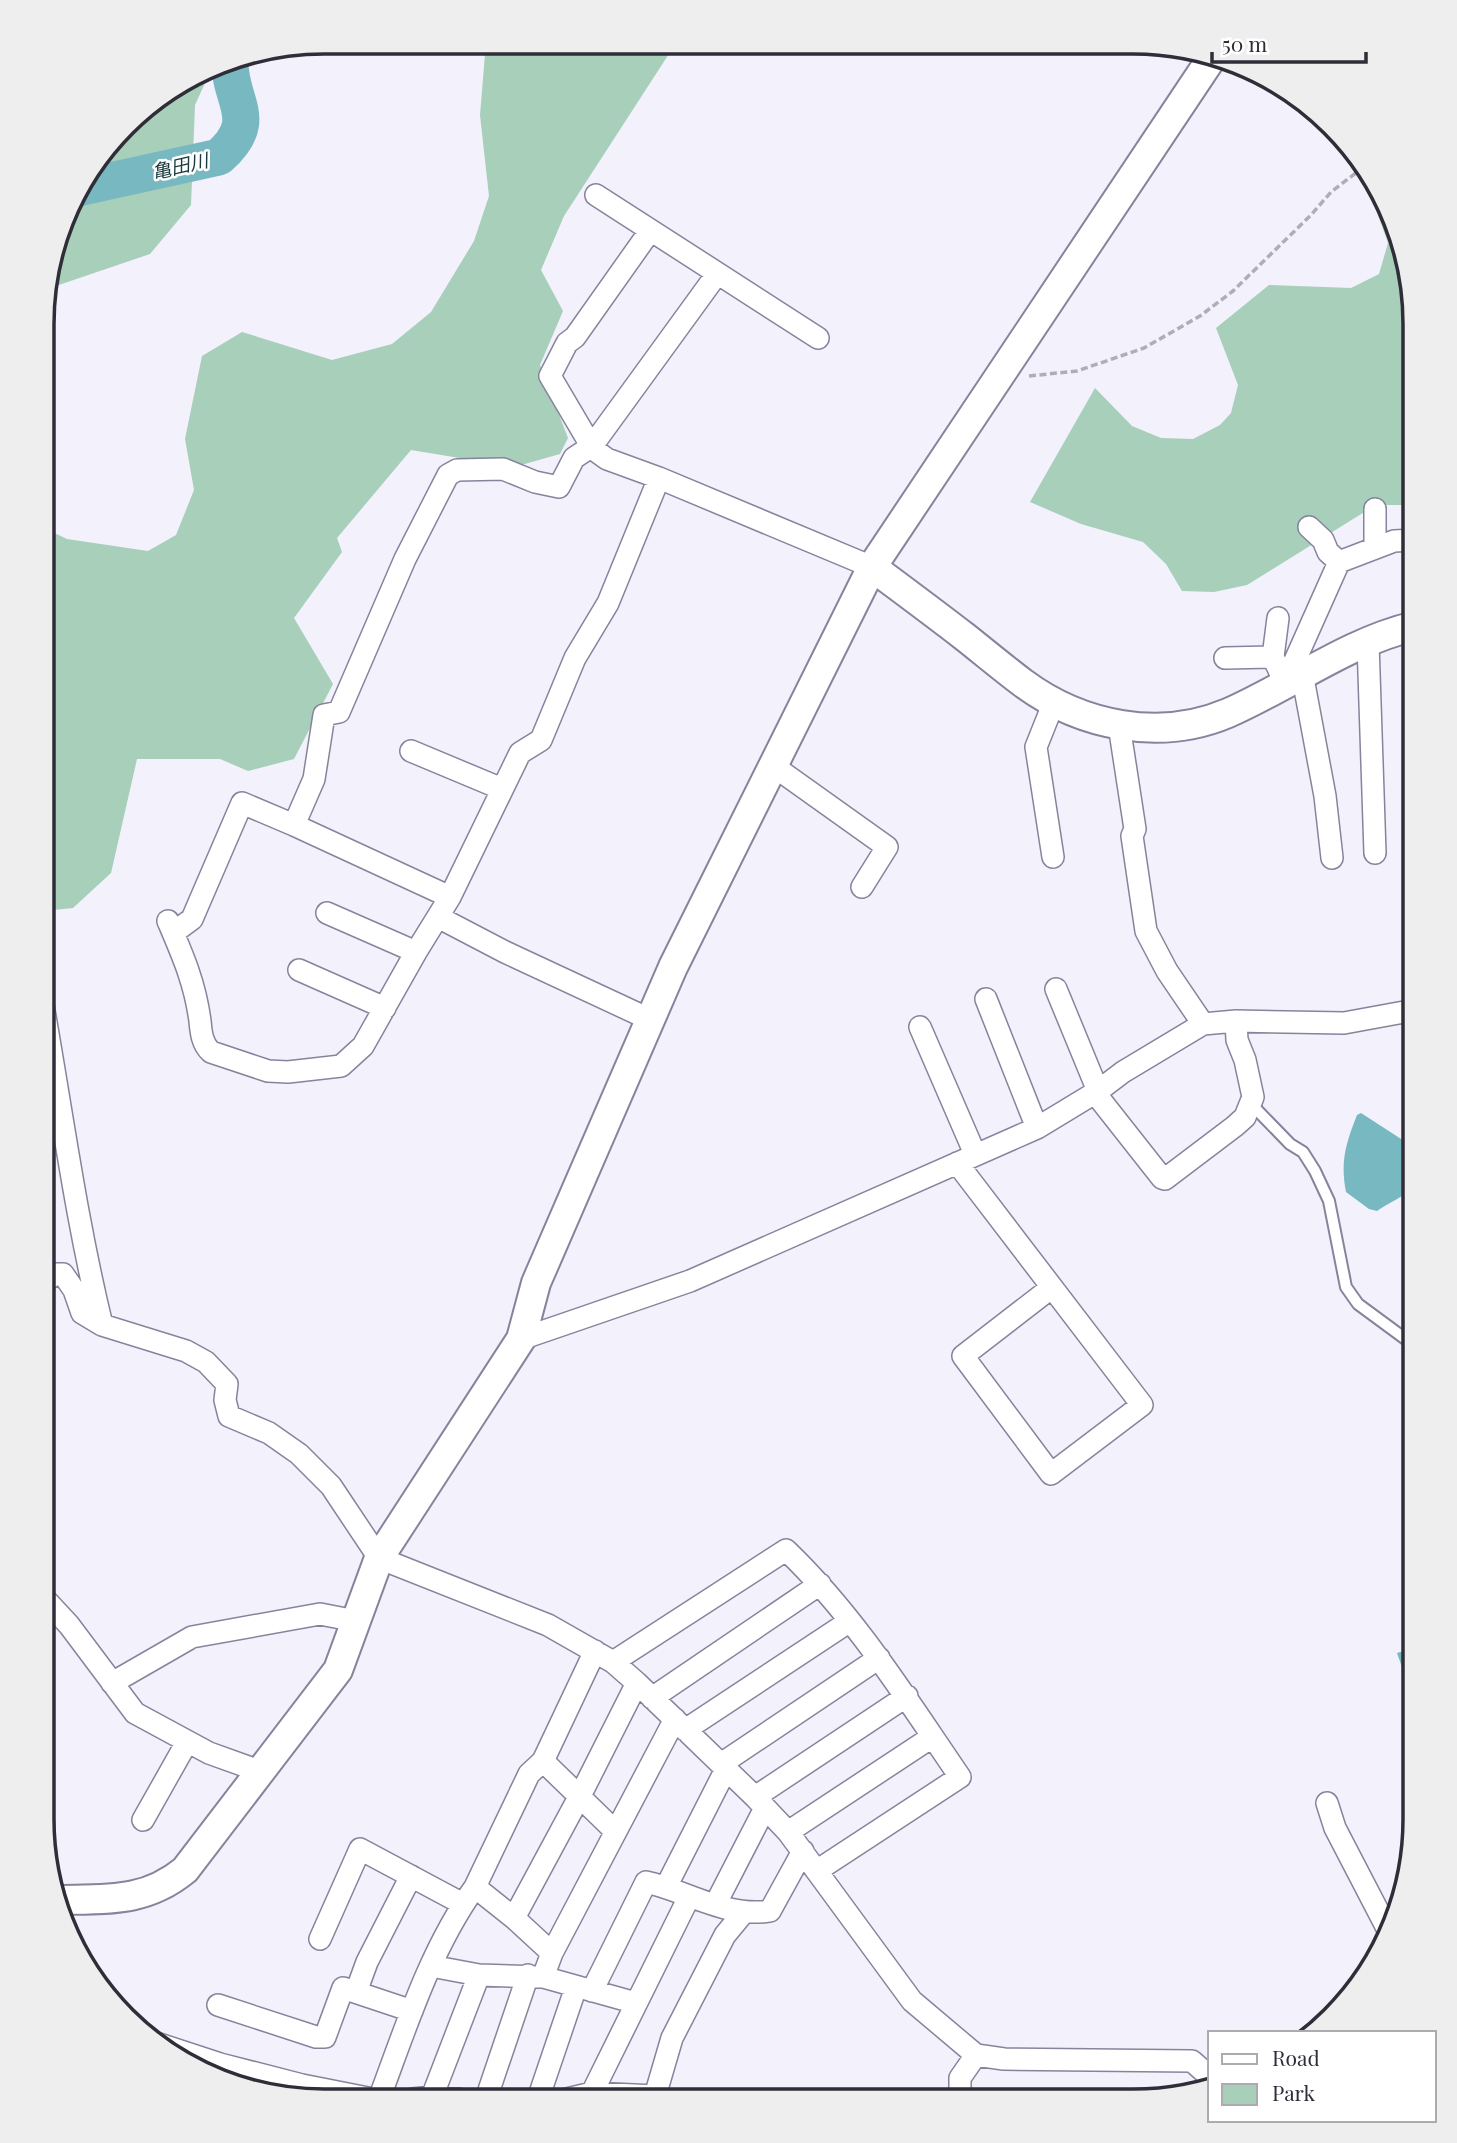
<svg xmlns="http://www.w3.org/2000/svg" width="1457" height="2143" font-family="'Playfair Display','Noto Sans JP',serif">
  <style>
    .green { fill: #a7cfba }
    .water { fill: #77b8c1 }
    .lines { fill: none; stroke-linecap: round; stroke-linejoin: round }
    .river { stroke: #77b8c1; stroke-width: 37 }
    .lane-casing { stroke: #86849c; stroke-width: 14 }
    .street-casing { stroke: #86849c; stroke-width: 24 }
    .secondary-casing { stroke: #86849c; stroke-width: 32 }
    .path { stroke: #aeadb8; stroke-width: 3.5; stroke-dasharray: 7 3.5; stroke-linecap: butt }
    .lane { stroke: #fff; stroke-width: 10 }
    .street { stroke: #fff; stroke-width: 21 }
    .secondary { stroke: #fff; stroke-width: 28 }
    .labels { text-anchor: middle; stroke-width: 5; stroke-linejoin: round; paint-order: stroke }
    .water-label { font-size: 19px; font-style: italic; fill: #1a3b3f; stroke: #fff }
    .rim { fill: none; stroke: #2f2e38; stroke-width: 3.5 }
  </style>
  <rect width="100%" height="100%" fill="#f2f1fc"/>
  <path class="green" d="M486,42L676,43L564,216L541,270L563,311L540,365L568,438L560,454L514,467L411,450L337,538L342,552L294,618L333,684L294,759L248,771L220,759H137L111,873L73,908L43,911L44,528L67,539L148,551L176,535L194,490L185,439L202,356L242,332L332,360L392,344L431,312L474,241L489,196L480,115Z
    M211,70L195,105L191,205L150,254L44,290L80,183L138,112Z
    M1369,179L1386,200L1415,324V505H1382L1366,511L1247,585L1214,592L1182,591L1166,564L1143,542L1081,524L1030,502L1095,388L1132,426L1161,438L1193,439L1220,425L1231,413L1238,385L1216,328L1269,285L1351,288L1379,274L1388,243L1366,182Z"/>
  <path class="water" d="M1361,1113L1415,1148V1185C1404,1197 1390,1202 1377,1211L1369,1209L1346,1192C1340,1162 1346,1143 1357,1115Z
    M1414,1648V1701L1397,1653Z"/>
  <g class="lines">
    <path class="river" d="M78,188L219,157C262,119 228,102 230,59"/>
    <defs>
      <path id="lane" d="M1250,1107L1257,1110L1290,1144L1303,1152L1315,1171L1329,1201L1346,1287L1358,1304L1415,1346"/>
      <path id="street" d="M596,195L818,338
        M650,231L575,337L567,343L550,376L593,449L607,459L659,478L872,567
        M1375,509V548
        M1309,527L1323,540L1328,552L1339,562
        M1368,643L1375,853
        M1273,657L1278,618
        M1225,658L1273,657L1285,683
        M1302,673L1325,796L1332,858
        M1285,683L1339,562L1394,541L1414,540
        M1119,725L1135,829L1132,836L1146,931L1167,971L1203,1024
        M411,751L502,789
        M772,765L887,847L862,887
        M294,825L314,779L324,715L339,712L405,559L448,475L457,470L503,469L535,482L559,487L574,458L592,446L717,274
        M1053,857L1036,747L1054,702
        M327,913L416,952
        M438,917L505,952L651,1020
        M168,921C183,956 195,983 200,1021C201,1032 202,1044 211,1052L268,1071L288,1072L341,1066L363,1046L416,952L450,897L520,753L541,740L575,658L608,603L659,478
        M173,933L192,919L242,803L294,825L450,897
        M299,970L385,1008
        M1056,989L1098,1091
        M986,999L1037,1128
        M43,1005C62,1112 76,1219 102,1325L186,1351L206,1362L227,1384L225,1400L229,1416L269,1433L299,1454L331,1486L379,1558L548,1625L613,1662L637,1683L755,1797L788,1832L912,2001L976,2055L960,2078V2101
        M920,1027L975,1154
        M1095,1093L1162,1178L1165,1179L1235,1126L1245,1117L1253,1097L1245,1060L1237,1040L1236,1021
        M957,1163L1142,1405L1051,1474L963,1356L1051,1288
        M43,1283L55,1274H63L74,1290L82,1313L102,1325
        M521,1339L690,1281L1037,1128L1098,1091L1123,1072L1203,1024L1236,1021L1344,1023L1415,1010
        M42,1596L69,1625L135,1713L209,1753L262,1772
        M613,1662L786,1550C855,1616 906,1698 960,1777L818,1870
        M112,1683L192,1637L320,1614L356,1621
        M652,1698L820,1584
        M685,1730L850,1621
        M543,1761L615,1831
        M721,1764L879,1658
        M755,1797L907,1696
        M1327,1803L1335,1828L1389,1932
        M143,1820L187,1742
        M788,1832L932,1737
        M475,1887L514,1918L552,1953
        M666,1887L726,1769
        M715,1905L765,1808
        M514,1918L584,1788L637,1683
        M320,1939L360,1849L463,1904
        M431,1966L479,1975L543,1977L636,2003
        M543,1977L552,1953L675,1719
        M592,1991L646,1882C687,1891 726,1918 770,1911L803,1851
        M356,1992L367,1962L411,1876
        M218,2005L316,2037H325L343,1988L412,2011
        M156,2043L220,2064L302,2085L373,2099
        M976,2055L1004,2059L1192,2061L1210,2077
        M592,2093L689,1897
        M432,2097L479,1975
        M379,2099C406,2027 430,1950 475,1887L529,1774L543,1761L595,1651
        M413,2099L432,2097L459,2099
        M486,2099L528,1975
        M538,2099L576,1987
        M567,2099L592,2093L655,2096L672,2038L725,1935L744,1912"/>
      <path id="secondary" d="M872,567C903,590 934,613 965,637C984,652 1003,668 1023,683C1081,726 1160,742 1228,713C1290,686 1347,642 1415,626
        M61,1900C109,1899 146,1902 185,1870L338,1670L379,1558L521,1339L536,1283L673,967L872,567L1213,56"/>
    </defs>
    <use href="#lane" class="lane-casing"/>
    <use href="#street" class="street-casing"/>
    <use href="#secondary" class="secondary-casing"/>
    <path class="path" d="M1029,376L1077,371L1144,348L1200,316L1233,291L1311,215L1331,192L1361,169"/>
    <use href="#lane" class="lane"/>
    <use href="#street" class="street"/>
    <use href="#secondary" class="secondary"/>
  </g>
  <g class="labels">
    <g class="water-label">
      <text transform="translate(180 166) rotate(-13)" y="7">亀田川</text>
    </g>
  </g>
  <path d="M0 0H1457V2143H0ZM324 54H1133A270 270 0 0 1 1403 324V1819A270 270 0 0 1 1133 2089H324A270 270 0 0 1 54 1819V324A270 270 0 0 1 324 54Z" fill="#eeeeef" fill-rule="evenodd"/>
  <path class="rim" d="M324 54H1133A270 270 0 0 1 1403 324V1819A270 270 0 0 1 1133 2089H324A270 270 0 0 1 54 1819V324A270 270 0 0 1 324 54Z"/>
  <rect x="1208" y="2031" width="228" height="91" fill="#ffffff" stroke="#acabaf" stroke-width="2"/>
  <rect x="1222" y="2054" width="35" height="10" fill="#ffffff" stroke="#acabaf" stroke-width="2"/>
  <text x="1272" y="2066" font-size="21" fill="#2f2e38">Road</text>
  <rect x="1222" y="2084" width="35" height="21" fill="#a7cfba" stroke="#acabaf" stroke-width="2"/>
  <text x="1272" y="2101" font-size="21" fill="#2f2e38">Park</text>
  <path d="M1212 52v10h154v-10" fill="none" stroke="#2f2e38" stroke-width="3.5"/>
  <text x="1222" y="52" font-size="21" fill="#2f2e38" stroke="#ffffff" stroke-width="5" paint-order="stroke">50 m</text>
</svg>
